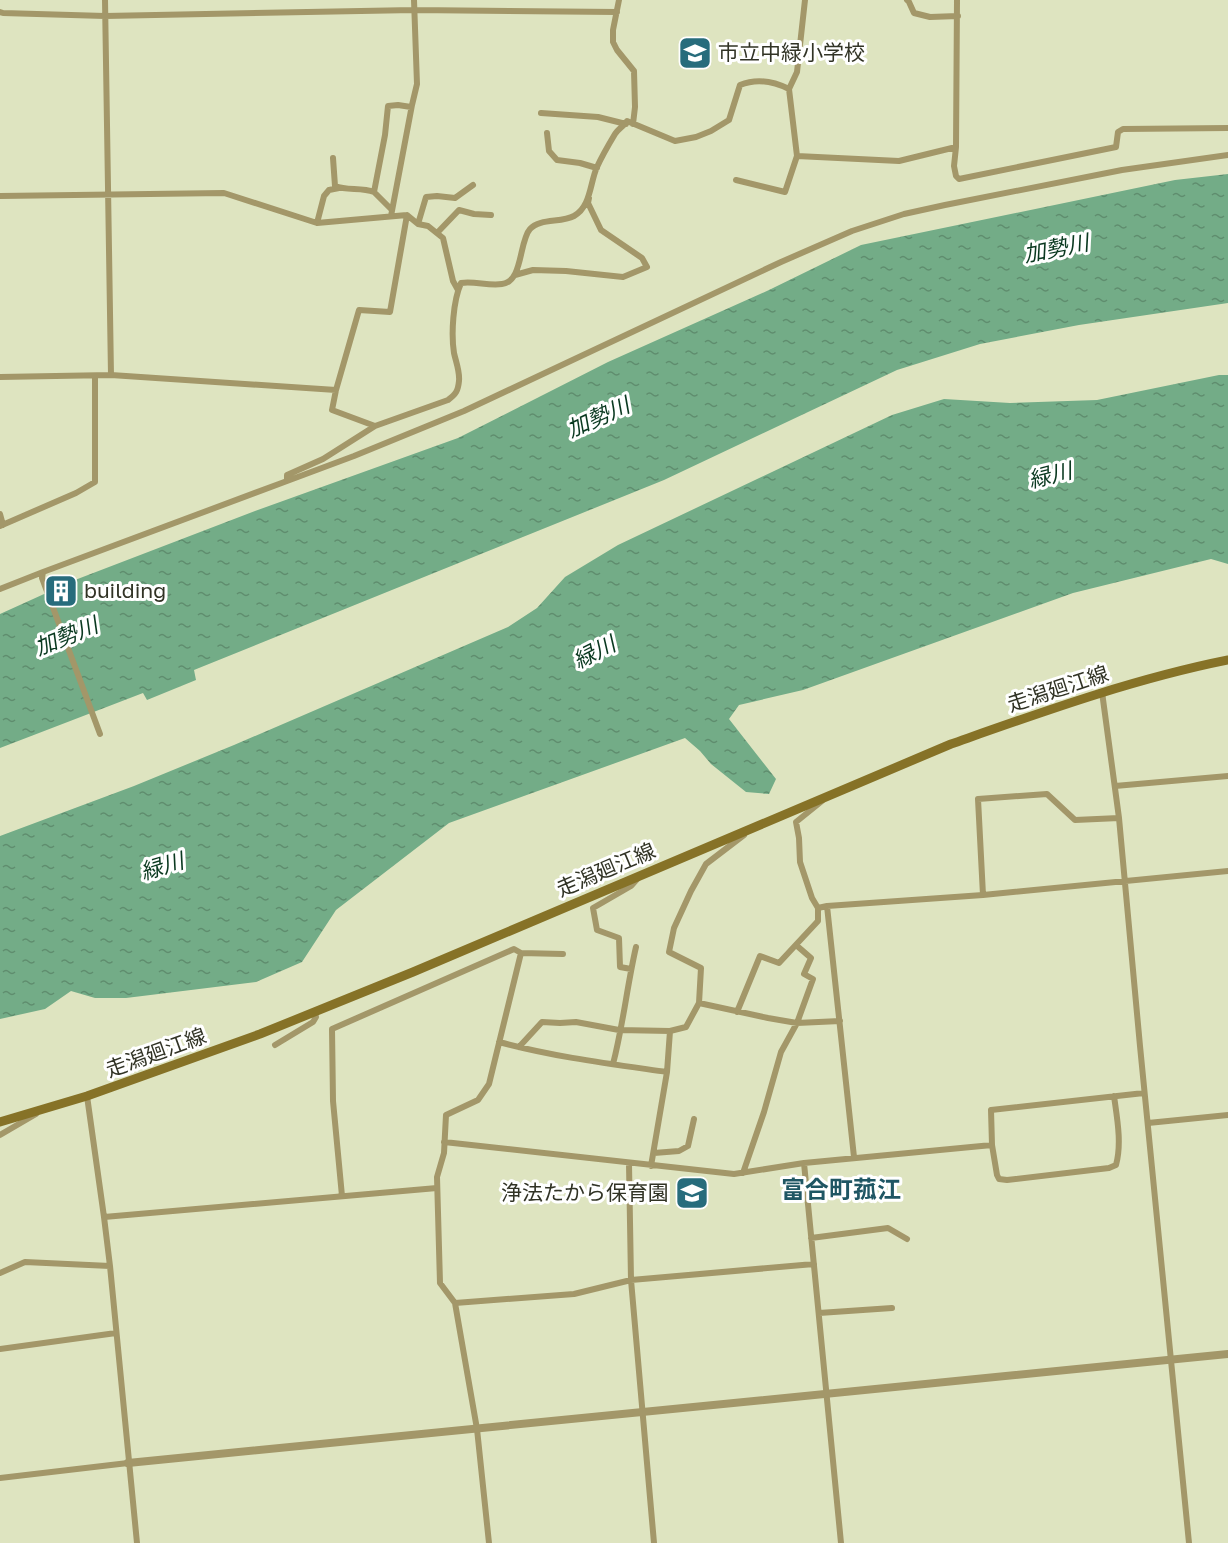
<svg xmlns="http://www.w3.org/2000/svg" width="1228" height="1543" font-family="'Golos Text','Noto Sans JP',sans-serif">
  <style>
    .water { fill: url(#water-ripples) }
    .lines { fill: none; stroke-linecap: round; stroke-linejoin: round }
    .minor { stroke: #a39769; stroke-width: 6 }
    .tertiary { stroke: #a39769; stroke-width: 8 }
    .secondary { stroke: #867227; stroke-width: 9 }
    .labels { text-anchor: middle; stroke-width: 6; stroke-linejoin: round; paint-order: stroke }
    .poi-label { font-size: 21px; fill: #313325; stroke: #fff; text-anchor: start }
    .street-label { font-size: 21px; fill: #313325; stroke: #fff }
    .water-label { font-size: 22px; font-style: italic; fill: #0a3920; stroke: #fff }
    .quarter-label { font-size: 24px; font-weight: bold; fill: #1f5663; stroke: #fff }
  </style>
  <defs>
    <pattern id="water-ripples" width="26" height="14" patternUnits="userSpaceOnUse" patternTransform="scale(1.5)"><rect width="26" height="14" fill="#73ac87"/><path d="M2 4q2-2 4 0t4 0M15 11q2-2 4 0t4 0" fill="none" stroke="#5f8d6e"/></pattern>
  </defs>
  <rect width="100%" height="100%" fill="#dee4c0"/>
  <path class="water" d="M1228,174V303L1079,325L980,344L897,370L664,480L194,670L196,680L147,700L143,693L0,748V614L75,580L255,511L458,438L608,362L769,290L861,245L1175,180Z
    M1219,375H1228V564L1211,559L1073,593L803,690L739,705L729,719L776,779L769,794L746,792L711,764L700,751L685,738L449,823L336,910L302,962L256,982L126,998H95L71,991L45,1009L0,1019V836L134,786L234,745L508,627L537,608L565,577L618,545L892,415L944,399L1010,403L1097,400Z"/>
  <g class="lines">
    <path class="minor" d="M105,0L111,375
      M619,0L613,30V42L617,50L634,71L635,107L633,124
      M805,0L797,72L789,89L797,156L899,161L956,147
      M907,0L909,2L914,13L930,17L958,16
      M957,0L956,147L954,166L956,176L959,179L1116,147L1118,132L1123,129L1228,128
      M0,12L3,13L105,16L414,10L617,12
      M541,113L598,117L626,124
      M547,133L549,151L557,160L580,163L597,168
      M333,158L335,186C347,191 361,187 374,192
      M736,180L785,192L797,156
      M0,196L224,193L317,223L407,215L418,224L428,226L443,238L453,281L458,290
      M392,210L374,192L385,135L388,106L398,105L411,107
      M391,216L412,105L417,84L414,0
      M317,223L324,196L329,190L339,188
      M418,224L426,197L437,196L455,198L473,185
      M437,233L459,210L474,214L491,215
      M515,275L533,270L566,271L623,277L647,267L642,258L601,230L588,203L589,198
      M0,377L111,375L336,390
      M375,426L332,410L336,390L359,310L390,312L407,215
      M287,481L354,456L464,411L781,262L852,231L904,214L945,205L1122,170L1228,155
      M0,514L3,525
      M0,526L76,493L95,482V376
      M0,589L43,572
      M1102,692L1119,818L1140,1046L1189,1543
      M100,734L42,578L43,572L287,481V475L323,459L375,426L448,400C456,394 458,391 459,381C460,372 456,362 454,353C451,334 453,301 461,283C475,281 488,286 502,284C523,282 519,241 530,229C540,218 561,223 574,216C591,207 590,182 597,167C602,156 609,144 615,134C618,129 624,126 627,121L675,141L696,137L711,131L729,120L740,85C757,78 773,81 789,89
      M1115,786L1228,776
      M983,895L978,799L1047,794L1075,820L1119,818
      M827,906L854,1157
      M818,908L827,906L983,895L1228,871
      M521,953L563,954
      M631,969L620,967L619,938L597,930L593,908L631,886L639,877
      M699,1003L768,1018L797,1023L840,1021
      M737,1012L760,956L779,963L818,921V908L812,898L800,862L799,838L796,822L822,801
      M499,1042C554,1057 611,1064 667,1072
      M275,1045L313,1022L316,1017L315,1012
      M519,1047L542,1022L560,1023L576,1022L619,1030L670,1031L686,1027L699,1003L701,968L669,952L674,928L691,891L706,864L744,835
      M613,1064C623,1026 627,986 636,947
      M87,1096L104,1217L110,1266L137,1543
      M1114,1096C1117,1118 1122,1143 1116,1165L1109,1168L1007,1180L999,1179L997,1175L992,1145L991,1110L1144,1093
      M1148,1123L1228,1115
      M0,1135L36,1114
      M444,1142L734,1174L804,1163L992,1145
      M654,1153L679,1151L688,1146L694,1119
      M804,1163L841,1543
      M629,1164L631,1280L654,1543
      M651,1166L667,1072L670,1031
      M743,1173L764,1112L781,1052L797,1023L813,979L804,974L811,958L796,945
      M342,1196L333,1101L332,1029L514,949L521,953L489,1084L478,1100L446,1115L444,1153L437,1177L440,1283L455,1303L477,1429L489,1543
      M104,1217L437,1188
      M811,1238L888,1228L907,1239
      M0,1273L25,1262L110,1266
      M455,1303L574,1294L631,1280L814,1264
      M819,1313L892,1308
      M0,1349L116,1333
      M0,1478L128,1463"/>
    <path class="tertiary" d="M128,1463L1228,1354"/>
    <path class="secondary" d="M0,1122L87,1096L260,1034L413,972L951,744C1042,712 1133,679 1228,660"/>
  </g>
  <defs>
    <symbol id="school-square" viewBox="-11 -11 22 22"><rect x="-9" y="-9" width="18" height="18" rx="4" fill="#276c7c" stroke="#fff"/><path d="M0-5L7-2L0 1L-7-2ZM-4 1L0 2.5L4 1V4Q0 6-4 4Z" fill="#fff"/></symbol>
    <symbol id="building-square" viewBox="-11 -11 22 22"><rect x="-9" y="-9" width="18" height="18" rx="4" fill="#276c7c" stroke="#fff"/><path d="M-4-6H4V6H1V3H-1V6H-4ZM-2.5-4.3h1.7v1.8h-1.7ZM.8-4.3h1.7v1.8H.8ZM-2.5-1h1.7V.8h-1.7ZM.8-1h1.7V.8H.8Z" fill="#fff"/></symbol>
  </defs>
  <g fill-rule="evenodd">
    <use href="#school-square" x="676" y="34" width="38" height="38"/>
    <use href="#building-square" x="42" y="572" width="38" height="38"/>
    <use href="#school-square" x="673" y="1174" width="38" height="38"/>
  </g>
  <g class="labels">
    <g class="poi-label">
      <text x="718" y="60">市立中緑小学校</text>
      <text x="84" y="598">building</text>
      <text x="669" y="1200" text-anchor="end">浄法たから保育園</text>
    </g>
    <g class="street-label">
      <text transform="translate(1058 689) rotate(-18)" y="7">走潟廻江線</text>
      <text transform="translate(606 870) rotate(-23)" y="7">走潟廻江線</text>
      <text transform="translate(156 1053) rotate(-20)" y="7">走潟廻江線</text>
    </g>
    <g class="water-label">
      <text transform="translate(1056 248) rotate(-11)" y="8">加勢川</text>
      <text transform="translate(598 417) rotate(-24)" y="8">加勢川</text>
      <text transform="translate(1050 475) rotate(-14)" y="8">緑川</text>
      <text transform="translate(66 636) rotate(-22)" y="8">加勢川</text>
      <text transform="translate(594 652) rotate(-27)" y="8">緑川</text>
      <text transform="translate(162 866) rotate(-17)" y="8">緑川</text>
    </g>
    <g class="quarter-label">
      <text x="841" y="1198">富合町菰江</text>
    </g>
  </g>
</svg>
